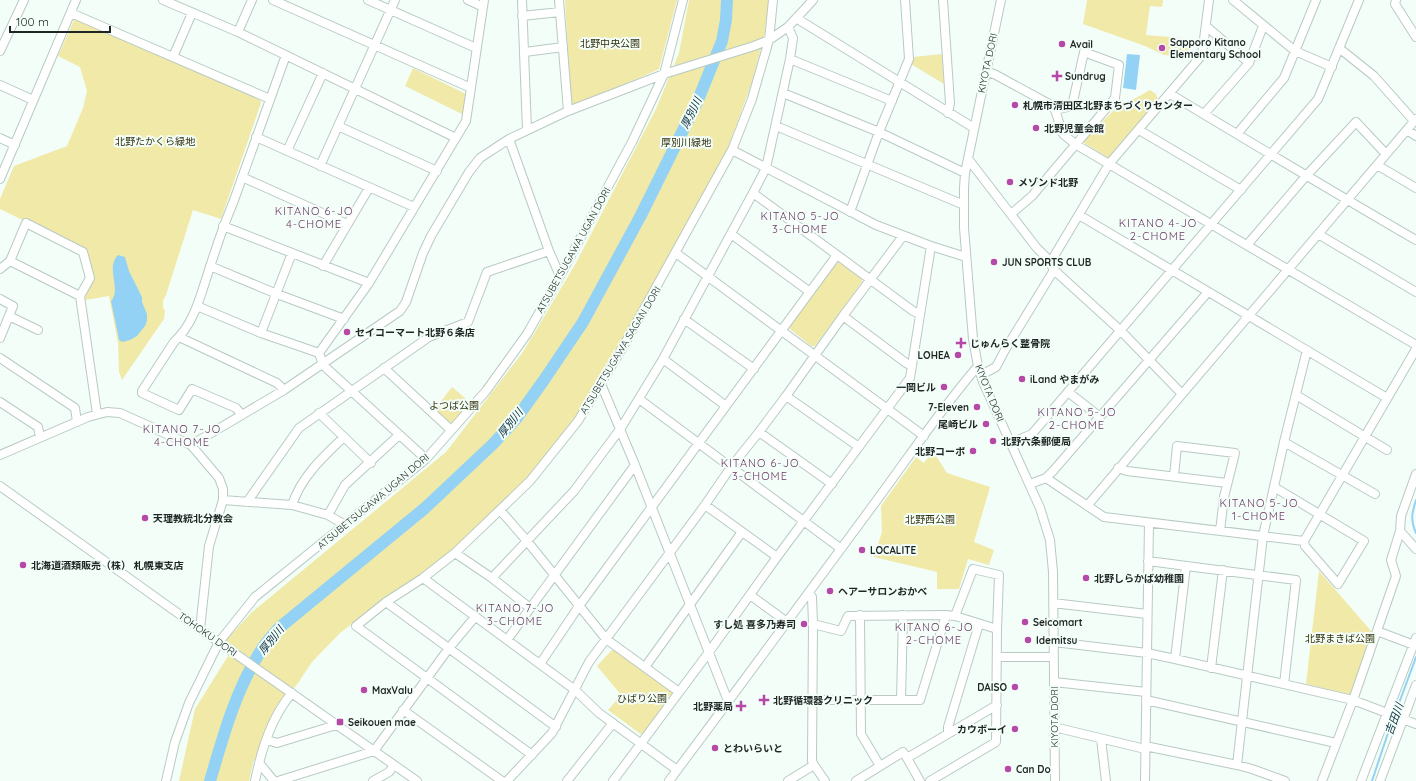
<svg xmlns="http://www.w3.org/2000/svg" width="1416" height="781" font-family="Quicksand,'Noto Sans JP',sans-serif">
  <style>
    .green { fill: #f1e9a7 }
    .water { fill: #94d2f5 }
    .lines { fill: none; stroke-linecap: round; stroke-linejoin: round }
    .stream { stroke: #94d2f5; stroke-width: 2 }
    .river { stroke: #94d2f5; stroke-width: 12 }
    .minor-casing { stroke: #b8cac3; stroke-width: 10 }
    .minor { stroke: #fff; stroke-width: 8 }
    .poi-dot { fill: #b648a7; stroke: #f3fef9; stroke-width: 1.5 }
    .labels { text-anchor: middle; stroke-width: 4; stroke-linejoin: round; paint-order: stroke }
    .poi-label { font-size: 10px; font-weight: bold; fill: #1f2523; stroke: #f3fef9; text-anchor: start }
    .park-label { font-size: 10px; fill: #34300d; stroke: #f3fef9 }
    .street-label { font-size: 10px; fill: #1f2523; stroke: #f3fef9 }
    .water-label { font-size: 11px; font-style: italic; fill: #092e40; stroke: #f3fef9 }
    .neighbourhood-label { font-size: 11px; letter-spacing: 1px; fill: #6d3664; stroke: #f3fef9 }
  </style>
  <rect width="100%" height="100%" fill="#f3fef9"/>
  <path class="green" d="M565,0H677L659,69L571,108Z
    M689,0H769L764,37L751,85L726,153L606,370L582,410L543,462L457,549L416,581L370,610L340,633L312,662L298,683L276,711L253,763L249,781H179L195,709L228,656L226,640L251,613L446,452L523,352L576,263L656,109L679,53Z
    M1087,0H1163L1162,7L1150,6L1146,35L1182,38L1192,45L1184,57L1164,55L1145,46L1083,24Z
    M77,18L260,100L261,103L221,219L193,210L166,295C163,300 161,305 165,311L164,319L122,380L119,372L118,343L109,296L85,300L84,296L92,278L84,250L0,209V199L14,166L67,146L83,108L87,91L80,67L58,56L74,20Z
    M942,54L944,84L911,64L913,60V57Z
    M413,68L466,94L464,115L405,86Z
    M1150,90L1156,94L1158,100L1110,157H1107L1084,143V140L1114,110Z
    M839,262L862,279V282L815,346H811L790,329L789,326L836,263Z
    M452,387L472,404L453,425L435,409Z
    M933,451L947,473L990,487L974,542L994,550L989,565L968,559L959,589H937V572L874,557L882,532L881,506L916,457L924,463Z
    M1319,571L1372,632L1351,695L1306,684Z
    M614,649L673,692L642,735L608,710L621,695L597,666L610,652Z"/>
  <path class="water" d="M1127,54L1140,55L1136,90L1123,88Z
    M118,255L125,257L129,271L142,297V302L147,314V321L145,326L137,336L130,340L122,342L119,340L111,301C122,290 105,268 118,255Z"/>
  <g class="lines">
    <path class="stream" d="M1416,500C1412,513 1410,520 1416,533
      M1395,714L1416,657
      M1372,781L1393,718"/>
    <path class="river" d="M210,781C223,737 235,692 260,652C265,643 272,636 279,628L425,508L493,444L516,419L544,380L583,322L640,217L698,100L722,41L726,20L727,0"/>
    <defs>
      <path id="minor" d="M163,0L238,32L456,138
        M273,0L471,88
        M368,0L476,48
        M468,0L483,7
        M522,0L527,130
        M559,0L568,111
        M943,0L950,103L948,113
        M1001,0L965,173L964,188V228L973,339L978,366L983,382L1040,508L1050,540L1053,572L1055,781
        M1233,0L1295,51L1332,67
        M1396,0L1395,4L1416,37
        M71,13L270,99
        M522,16L560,12
        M796,18L974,128
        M1206,26L1249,63
        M238,32L252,0
        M1339,48L1374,76L1414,121
        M0,51L24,0
        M525,52L563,47
        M173,57L192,13
        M790,59L892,101
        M986,71L996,75L1051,105L1055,110L1063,134L1075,144L1416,345
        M0,85L33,100
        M783,93L879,132L965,173
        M1170,94C1252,143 1333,192 1416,240
        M1204,114L1249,63L1263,26
        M338,126L437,171
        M776,126L964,205
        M1139,130L1241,190
        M1407,130L1416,136
        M1237,134L1284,78L1316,0
        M256,137L414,207
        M0,138L15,145
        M509,139L549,251L560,276
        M732,150L876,225L931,246L966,257
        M287,151L323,73
        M969,160L1036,247L1047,258L1054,270L1121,331L1182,394
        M1377,165L1416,188
        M320,166L395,0
        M242,177L347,224
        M0,179L76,0
        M753,193L913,311L920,314
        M850,212L879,132L909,59L905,0
        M1011,214L1032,196L1115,98L1119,65L1084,52L1072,106L1055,110
        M1079,215L1387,398
        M223,226L369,283
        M731,234L810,292
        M1318,234L1416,292
        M1247,245L1306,176L1356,122L1386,154
        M676,253L924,436
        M10,261L80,296
        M1050,263L1109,164L1202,55L1209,0
        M210,266L277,294L344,319
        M323,266L369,188
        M0,269L10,261L26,223L83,252L90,278L80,296L97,414
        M0,299L13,306L0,338
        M197,306L261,333L319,353
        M9,316L38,330
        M843,316L906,363L912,366
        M684,319L754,369
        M261,333L292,253
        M179,337L277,383L284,390
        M0,358L75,408L77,422
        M663,359L726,406
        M384,368L451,430
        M981,375L996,367L1005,350L1054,270
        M601,384L635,465L728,701
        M1068,392L1100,417
        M1296,395L1387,450
        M786,396L859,447
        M639,399L840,548
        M0,402L38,427L40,437
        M319,413L371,463
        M242,415L236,408L192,389L179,410L142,393V391L174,342C195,323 201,293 210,267C217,245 224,224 233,203L286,55
        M759,432L832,484
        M1284,442L1375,494
        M1011,443L1032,434L1318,99L1359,0
        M191,445L284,390L400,311L406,302L423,253L431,236L469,172L480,158L509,139L568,111L664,74L754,46L769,40L788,27L813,0
        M0,455L88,417L107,412L120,413L191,445L219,478L223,489V500L209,546L200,629
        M426,459L323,365L319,353L369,283L466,121L484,0
        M1118,468L1127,471L1227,483
        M1174,476L1177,446L1235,453L1224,497L1220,531
        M1046,478L1053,471L1208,292
        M1030,484L1046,478L1104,517L1304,541L1416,349
        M0,486L200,629L417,781
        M1274,487L1364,541L1338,584L1305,546L1304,541
        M223,500L292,505L328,515L345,525
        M247,502L299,428L429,337L468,322L487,272L549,251
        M292,505C301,477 323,457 344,437
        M705,505L777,557
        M1087,506L1416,119
        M500,510L527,541L606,639L679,692
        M328,515L345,485L399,435
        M1400,531L1416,549
        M455,553L492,578L530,608
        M1148,561L1296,580L1284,684
        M423,578L575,690L599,713L677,770
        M492,578L574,491L621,428L663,359L753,193L766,168L790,59L793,38L788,27
        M809,592L812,597L813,624L812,761L814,765L825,781
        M750,595L787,622
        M386,602L556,727
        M1053,603L1147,614
        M860,615L861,734L880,766
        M813,624L841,631L848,616L946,615L955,616L997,629
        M1377,631L1414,645
        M507,640L635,465
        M1054,642L1147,653L1175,659L1353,700L1416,724
        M997,657H1054
        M1175,659L1186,566
        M540,664L579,606L837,255
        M645,667L742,532
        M1211,668L1223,570
        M1054,682L1146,692
        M812,700H920L946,615
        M901,700L903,615
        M1146,700L1336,743
        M403,710L502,781
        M1054,727L1145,749
        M948,733V727L979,624
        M1101,739L1106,781
        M267,740L277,743L336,725
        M1145,746L1237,765L1252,769L1285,781
        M532,755L356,626L386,602L423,578L455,553L530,481L578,421L623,347L732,150L752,99L769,40L773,0
        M907,758L920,781
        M259,763L274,781
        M1237,765L1263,536L1284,442L1307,350
        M166,781L175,742L189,703L219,642L255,597L426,459L486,391L527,334L560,276L632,142L664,74L683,0
        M255,781C261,751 271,717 292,693
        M278,781L374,751L449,648L475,617
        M373,781L389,772L394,765
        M507,781L552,733L589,662L705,505L731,467L759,432L786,396L843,316L903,236
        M567,781L613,723
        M613,781L709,652L777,557L910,378L931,246
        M669,781C738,689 806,596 874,504C908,458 940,410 978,366
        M788,781L814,765
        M856,781L903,752L907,758L997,705
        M930,781L996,742L997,629L999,575L973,569L955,616
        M1145,781L1149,523
        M1322,781L1353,700L1396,576L1391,560L1400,531L1401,516L1416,474
        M1361,781L1416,638
        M1380,781L1416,685"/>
    </defs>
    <use href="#minor" class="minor-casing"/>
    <use href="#minor" class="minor"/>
  </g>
  <g class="poi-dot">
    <circle cx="1062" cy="44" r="4"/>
    <circle cx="1162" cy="48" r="4"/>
    <path d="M1055 70h4v4h4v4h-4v4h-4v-4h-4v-4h4z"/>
    <circle cx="1015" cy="105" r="4"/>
    <circle cx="1036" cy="128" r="4"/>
    <circle cx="1010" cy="182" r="4"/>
    <circle cx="994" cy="262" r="4"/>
    <circle cx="347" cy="332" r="4"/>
    <path d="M959 337h4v4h4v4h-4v4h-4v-4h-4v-4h4z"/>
    <circle cx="958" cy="355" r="4"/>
    <circle cx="1022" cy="379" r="4"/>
    <circle cx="944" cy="387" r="4"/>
    <circle cx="977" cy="407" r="4"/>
    <circle cx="986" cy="424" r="4"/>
    <circle cx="993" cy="441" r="4"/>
    <circle cx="973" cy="451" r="4"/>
    <circle cx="145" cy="518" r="4"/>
    <circle cx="862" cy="550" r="4"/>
    <circle cx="23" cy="565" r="4"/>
    <circle cx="1086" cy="578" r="4"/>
    <circle cx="830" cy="591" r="4"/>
    <circle cx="1025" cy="622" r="4"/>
    <circle cx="804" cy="624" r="4"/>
    <circle cx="1028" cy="640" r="4"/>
    <circle cx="1015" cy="687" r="4"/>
    <circle cx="364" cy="690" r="4"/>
    <path d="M762 694h4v4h4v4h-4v4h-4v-4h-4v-4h4z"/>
    <path d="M739 700h4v4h4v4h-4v4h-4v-4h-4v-4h4z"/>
    <rect x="336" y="718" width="8" height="8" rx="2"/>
    <circle cx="1015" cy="729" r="4"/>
    <circle cx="715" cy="748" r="4"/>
    <circle cx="1008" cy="769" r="4"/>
  </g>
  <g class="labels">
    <g class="poi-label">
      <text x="1170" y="46">Sapporo Kitano<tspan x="1170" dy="12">Elementary School</tspan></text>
      <text x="1070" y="48">Avail</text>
      <text x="1065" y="80">Sundrug</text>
      <text x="1023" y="109">札幌市清田区北野まちづくりセンター</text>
      <text x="1044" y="132">北野児童会館</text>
      <text x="1018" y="186">メゾンド北野</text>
      <text x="1002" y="266">JUN SPORTS CLUB</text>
      <text x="355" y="336">セイコーマート北野６条店</text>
      <text x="970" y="347">じゅんらく整骨院</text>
      <text x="950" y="359" text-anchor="end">LOHEA</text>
      <text x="1030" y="383">iLand やまがみ</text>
      <text x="936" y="391" text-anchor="end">一岡ビル</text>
      <text x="969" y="411" text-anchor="end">7-Eleven</text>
      <text x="978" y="428" text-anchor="end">尾崎ビル</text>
      <text x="1001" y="445">北野六条郵便局</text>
      <text x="965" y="455" text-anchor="end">北野コーポ</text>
      <text x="153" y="522">天理教統北分教会</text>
      <text x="870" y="554">LOCALITE</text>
      <text x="31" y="569">北海道酒類販売（株） 札幌東支店</text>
      <text x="1094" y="582">北野しらかば幼稚園</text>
      <text x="838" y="595">ヘアーサロンおかべ</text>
      <text x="1033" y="626">Seicomart</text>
      <text x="796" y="628" text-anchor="end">すし処 喜多乃寿司</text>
      <text x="1036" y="644">Idemitsu</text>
      <text x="1007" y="691" text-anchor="end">DAISO</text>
      <text x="372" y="694">MaxValu</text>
      <text x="773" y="704">北野循環器クリニック</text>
      <text x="733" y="710" text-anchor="end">北野薬局</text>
      <text x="348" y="726">Seikouen mae</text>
      <text x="1007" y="733" text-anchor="end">カウボーイ</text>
      <text x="723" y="752">とわいらいと</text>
      <text x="1016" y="773">Can Do</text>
    </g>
    <g class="park-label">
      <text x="610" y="47">北野中央公園</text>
      <text x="155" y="145">北野たかくら緑地</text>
      <text x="686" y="146">厚別川緑地</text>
      <text x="454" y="409">よつば公園</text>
      <text x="930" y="523">北野西公園</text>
      <text x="1340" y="642">北野まきば公園</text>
      <text x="642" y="702">ひばり公園</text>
    </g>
    <g class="street-label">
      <text transform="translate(987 63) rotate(-78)" y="4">KIYOTA DORI</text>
      <text transform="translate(573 250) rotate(-61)" y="4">ATSUBETSUGAWA UGAN DORI</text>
      <text transform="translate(620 350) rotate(-59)" y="4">ATSUBETSUGAWA SAGAN DORI</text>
      <text transform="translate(990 393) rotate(68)" y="4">KIYOTA DORI</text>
      <text transform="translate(373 501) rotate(-40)" y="4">ATSUBETSUGAWA UGAN DORI</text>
      <text transform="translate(208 634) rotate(35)" y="4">TOHOKU DORI</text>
      <text transform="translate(1054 717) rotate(-90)" y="4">KIYOTA DORI</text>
    </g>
    <g class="water-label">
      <text transform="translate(691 113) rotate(-64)" y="4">厚別川</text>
      <text transform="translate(510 423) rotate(-51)" y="4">厚別川</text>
      <text transform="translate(271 640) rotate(-51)" y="4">厚別川</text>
      <text transform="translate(1394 719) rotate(-70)" y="4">吉田川</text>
    </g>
    <g class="neighbourhood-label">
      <text x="314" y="215">KITANO 6-JO<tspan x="314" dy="13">4-CHOME</tspan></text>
      <text x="800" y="220">KITANO 5-JO<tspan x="800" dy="13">3-CHOME</tspan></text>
      <text x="1158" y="227">KITANO 4-JO<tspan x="1158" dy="13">2-CHOME</tspan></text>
      <text x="1077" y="416">KITANO 5-JO<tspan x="1077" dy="13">2-CHOME</tspan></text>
      <text x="182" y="433">KITANO 7-JO<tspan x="182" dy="13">4-CHOME</tspan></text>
      <text x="760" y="467">KITANO 6-JO<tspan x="760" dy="13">3-CHOME</tspan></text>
      <text x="1259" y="507">KITANO 5-JO<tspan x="1259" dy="13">1-CHOME</tspan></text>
      <text x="515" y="612">KITANO 7-JO<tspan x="515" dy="13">3-CHOME</tspan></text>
      <text x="934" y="631">KITANO 6-JO<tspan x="934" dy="13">2-CHOME</tspan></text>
    </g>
  </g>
  <path d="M10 26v6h100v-6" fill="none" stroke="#1f2523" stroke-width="2"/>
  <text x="16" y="26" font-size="12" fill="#1f2523" stroke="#f3fef9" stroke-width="3" paint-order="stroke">100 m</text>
</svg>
